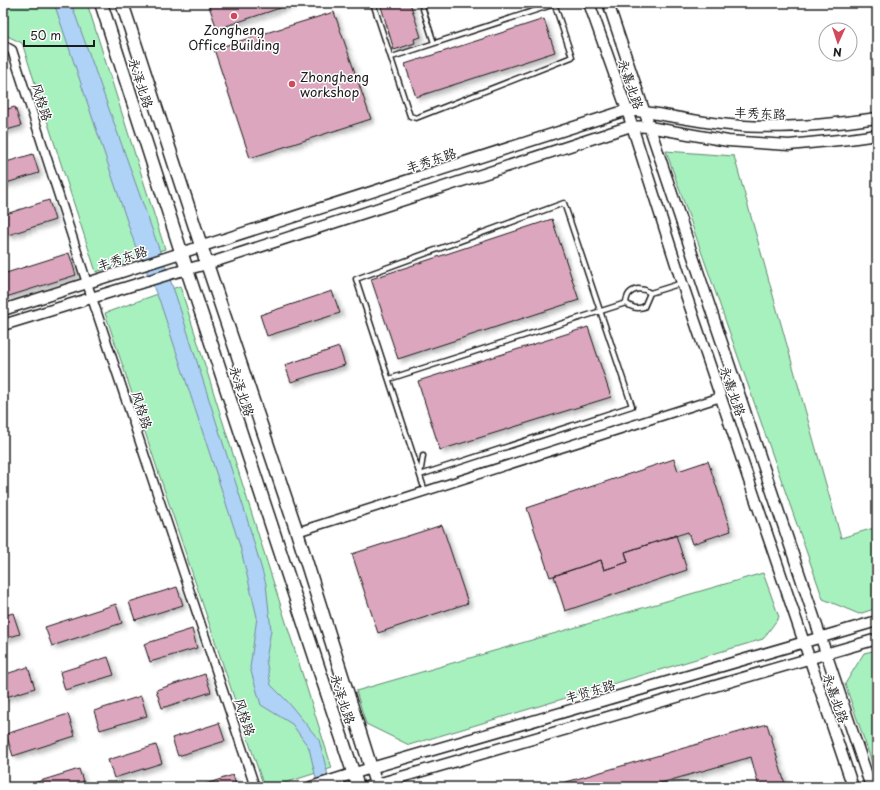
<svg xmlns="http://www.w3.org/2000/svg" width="880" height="790" font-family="'Playpen Sans','LXGW WenKai TC',sans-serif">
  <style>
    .green { fill: #a7f1bf; stroke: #62866e }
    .water { fill: #afd2f7; stroke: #74899f }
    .building { fill: #dca7be; stroke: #1c1c1c; filter: url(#shadow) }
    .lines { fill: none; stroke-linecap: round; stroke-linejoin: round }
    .service-casing { stroke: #1c1c1c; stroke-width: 7 }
    .minor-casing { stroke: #1c1c1c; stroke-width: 11 }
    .tertiary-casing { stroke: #1c1c1c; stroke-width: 13 }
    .secondary-casing { stroke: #1c1c1c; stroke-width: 15 }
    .service { stroke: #fff; stroke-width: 4 }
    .minor { stroke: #fff; stroke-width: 8 }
    .tertiary { stroke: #fff; stroke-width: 10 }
    .secondary { stroke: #fff; stroke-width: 12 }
    .poi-dot { fill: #d1495b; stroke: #fff; stroke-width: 1.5 }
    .labels { text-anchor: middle; stroke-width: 3; stroke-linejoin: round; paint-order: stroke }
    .poi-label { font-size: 13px; fill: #1c1c1c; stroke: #fff }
    .street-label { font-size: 13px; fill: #1c1c1c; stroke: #fff }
  </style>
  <defs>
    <filter id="shadow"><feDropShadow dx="3.5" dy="3.5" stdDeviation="2" flood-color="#0004"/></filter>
  </defs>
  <rect width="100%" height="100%" fill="#fff"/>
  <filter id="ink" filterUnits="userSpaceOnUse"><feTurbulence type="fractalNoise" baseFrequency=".025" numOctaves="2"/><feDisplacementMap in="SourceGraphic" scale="8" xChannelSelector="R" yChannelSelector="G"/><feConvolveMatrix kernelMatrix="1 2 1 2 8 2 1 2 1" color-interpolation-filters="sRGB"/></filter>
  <g filter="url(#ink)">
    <path class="green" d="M3,3H87L165,249L96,272L22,43L3,34Z
      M666,151L734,156L841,538L877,527V608L859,614L823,599Z
      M180,286L332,768L272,787H264L105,313Z
      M763,573L779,617L763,639L409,745L366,724L356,691Z
      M877,650V777L845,684L864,653Z"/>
    <path class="water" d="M54,3H71L176,296L246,515L266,584L271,630L266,660L271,685L288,702L319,740L331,787H318L309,748L292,724L261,705L250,668L257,617L240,546L160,302L135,245Z"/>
    <path class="building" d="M208,3H295L217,29Z
      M380,3H401V4L410,3L421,37L414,39L415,43L394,50Z
      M334,12L371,119L250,158L214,49Z
      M544,19L555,52L416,97L405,64Z
      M15,107L21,126L3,131V110Z
      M33,154L39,173L3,184V163Z
      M49,200L55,220L8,235L3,221V215Z
      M552,219L579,300L398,359L371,279Z
      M69,253L76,275L6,297L3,286V274Z
      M332,291L340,313L267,336L260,315Z
      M588,327L611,397L440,450L418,381Z
      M339,347L345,365L291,382L285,365Z
      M674,459L678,471L708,461L731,531L692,544L688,532L625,552L628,562L604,570L601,560L550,577L527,508Z
      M442,525L468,603L378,633L352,554Z
      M676,535L687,570L565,611L554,576L601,560L604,570L628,562L625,552Z
      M177,587L183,605L135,620L129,602Z
      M116,604L122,623L52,646L45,627Z
      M13,613L20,634L3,639V616Z
      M192,629L197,648L150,662L144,644Z
      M108,657L114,675L65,690L60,672Z
      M28,667L35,688L3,698V675Z
      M205,674L211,692L162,708L156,690Z
      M141,696L147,716L100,730L94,711Z
      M68,714L75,736L13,756L6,734Z
      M219,723L225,741L178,756L172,738Z
      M767,724L786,787H759L751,757L647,787H549Z
      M156,745L162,763L114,778L108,760Z
      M79,769L85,787H25L24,786Z
      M233,775L237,787H197Z"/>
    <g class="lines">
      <defs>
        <path id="service" d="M373,3L410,116L416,118L572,57L554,3
          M421,3L434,43
          M392,57L555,4
          M638,289L645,290L650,293L644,307C636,309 632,308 626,303C627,294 630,291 638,289Z
          M650,293L682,283
          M389,379L626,303
          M423,456L420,475L632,406L564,203L356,279L425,491"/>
        <path id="minor" d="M3,45L12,50L87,283L255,787
          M297,532L721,397"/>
        <path id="tertiary" d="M589,3L627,110L682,283L853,787
          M608,3L871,787
          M3,310L627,110C661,113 695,122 730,125C779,130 829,125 877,118
          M3,325L173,273L207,264L631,126L649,127L728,141L789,145L849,139L877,135
          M311,787L371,768L877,621
          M367,787L877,639"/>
        <path id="secondary" d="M101,3L187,270L358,787
          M122,3L207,264L297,532L377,787"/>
      </defs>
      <use href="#service" class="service-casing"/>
      <use href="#minor" class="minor-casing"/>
      <use href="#tertiary" class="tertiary-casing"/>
      <use href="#secondary" class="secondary-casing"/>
      <use href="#service" class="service"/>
      <use href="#minor" class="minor"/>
      <use href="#tertiary" class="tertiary"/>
      <use href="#secondary" class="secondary"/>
    </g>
  </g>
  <g class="poi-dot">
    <circle cx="234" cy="16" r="4"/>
    <circle cx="292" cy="84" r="4"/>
  </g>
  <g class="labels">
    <g class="poi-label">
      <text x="234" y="35">Zongheng<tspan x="234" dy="15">Office Building</tspan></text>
      <text x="300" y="82" text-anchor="start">Zhongheng<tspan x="300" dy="15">workshop</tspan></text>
    </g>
    <g class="street-label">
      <text transform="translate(141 83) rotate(72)" y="5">永泽北路</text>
      <text transform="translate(631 84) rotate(71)" y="5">永嘉北路</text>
      <text transform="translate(42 102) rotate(72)" y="5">风格路</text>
      <text transform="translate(760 113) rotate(2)" y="5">丰秀东路</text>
      <text transform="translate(431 160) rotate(-18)" y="5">丰秀东路</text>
      <text transform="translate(122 258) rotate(-18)" y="5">丰秀东路</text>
      <text transform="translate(242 391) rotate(72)" y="5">永泽北路</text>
      <text transform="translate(733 391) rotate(71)" y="5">永嘉北路</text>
      <text transform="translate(142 410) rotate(72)" y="5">风格路</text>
      <text transform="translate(590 691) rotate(-16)" y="5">丰贤东路</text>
      <text transform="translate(836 698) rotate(71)" y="5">永嘉北路</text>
      <text transform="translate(343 699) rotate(72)" y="5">永泽北路</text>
      <text transform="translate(245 717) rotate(72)" y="5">风格路</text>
    </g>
  </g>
  <rect width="880" height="790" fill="none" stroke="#fff" stroke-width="16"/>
  <rect x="8" y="8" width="864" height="774" fill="none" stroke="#1c1c1c" stroke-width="1.5" filter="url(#ink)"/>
  <g transform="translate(838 42) rotate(183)"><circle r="19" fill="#ffffff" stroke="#a4a4a4"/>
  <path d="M0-3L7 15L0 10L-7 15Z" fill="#d1495b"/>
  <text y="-6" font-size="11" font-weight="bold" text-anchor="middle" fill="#1c1c1c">N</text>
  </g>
  <path d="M24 40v6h70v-6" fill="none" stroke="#1c1c1c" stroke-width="2"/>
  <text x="30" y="40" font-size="12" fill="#1c1c1c" stroke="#ffffff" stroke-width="3" paint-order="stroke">50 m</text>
</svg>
